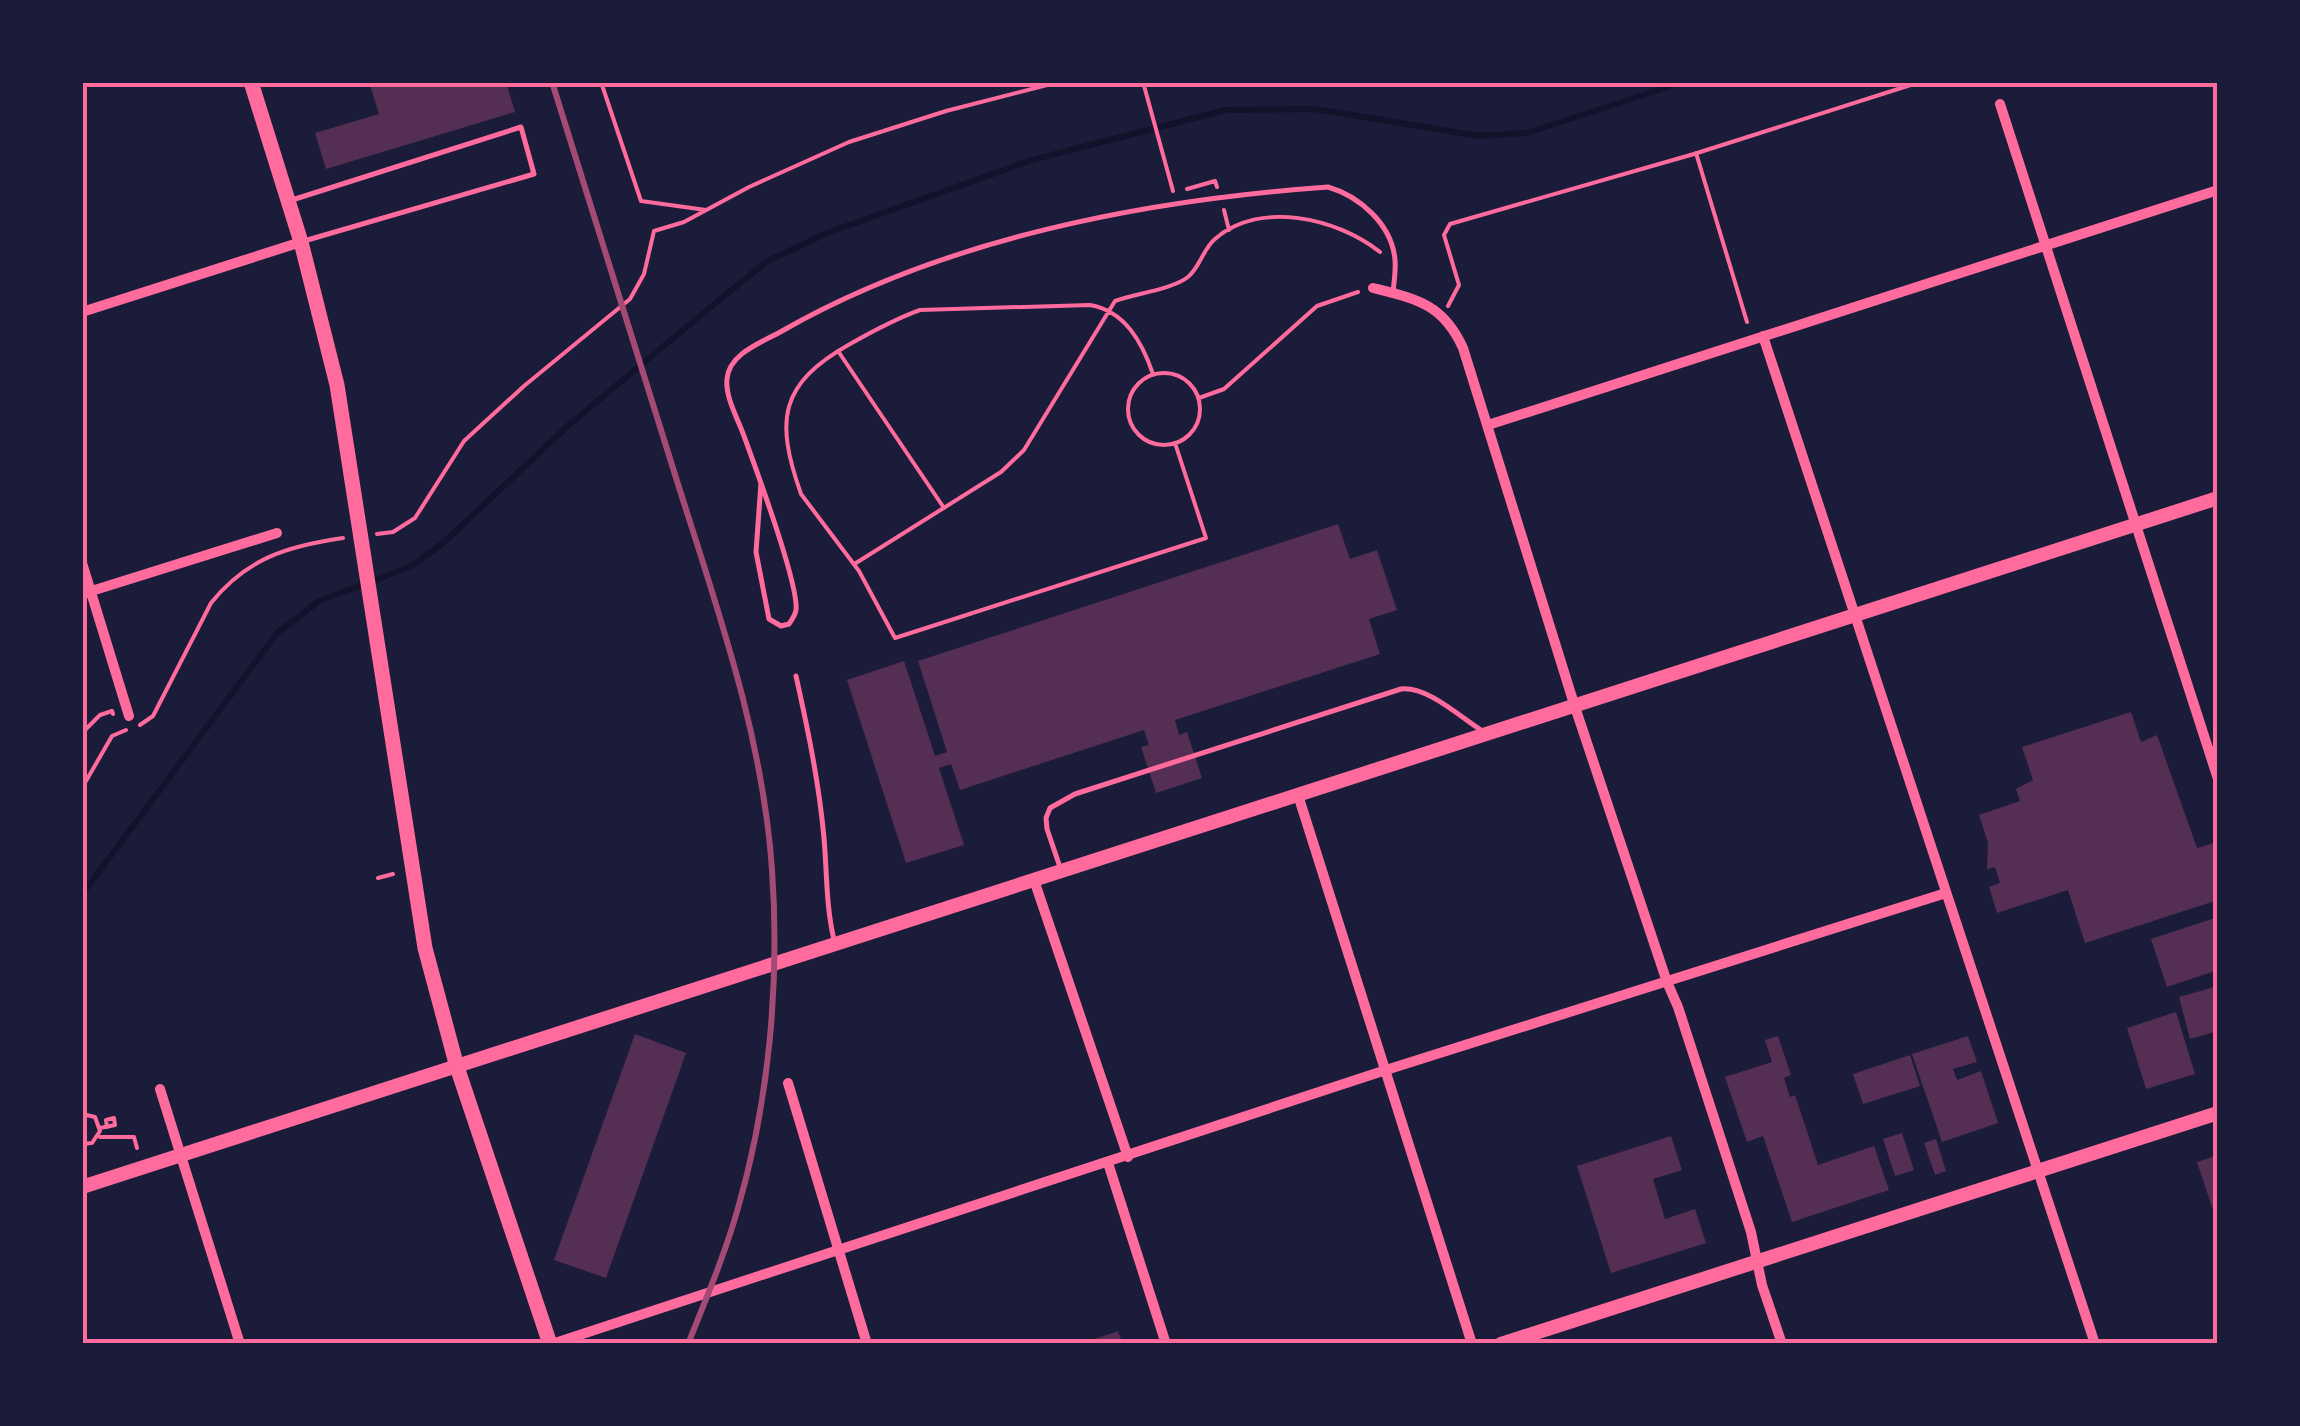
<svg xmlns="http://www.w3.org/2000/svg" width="2300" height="1426" font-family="'PT Sans Narrow',sans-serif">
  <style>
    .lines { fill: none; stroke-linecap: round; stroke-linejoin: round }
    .stream { stroke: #12122b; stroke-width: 6 }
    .building { fill: #542f53 }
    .path { stroke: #ff6b9d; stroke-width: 4 }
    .service { stroke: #ff6b9d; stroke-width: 5 }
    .minor { stroke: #ff6b9d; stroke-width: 10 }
    .tertiary { stroke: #ff6b9d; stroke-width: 14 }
    .secondary { stroke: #ff6b9d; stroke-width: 15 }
    .rail { stroke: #a44b75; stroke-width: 6 }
    .neatline { fill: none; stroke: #ff6b9d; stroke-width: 4 }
  </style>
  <rect width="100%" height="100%" fill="#1b1b3a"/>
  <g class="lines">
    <path class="stream" d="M82,894L278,632L319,601L410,567L442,544L571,423L712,306L766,262L827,233L1032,160L1226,110L1315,109L1479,136L1527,133L1683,82"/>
  </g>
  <path class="building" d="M380,82H506L515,112L326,169L315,133L379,114L370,85Z
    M1338,524L1350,559L1377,550L1397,610L1369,619L1380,654L1175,720L1179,735L1187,732L1202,778L1156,793L1141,747L1149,745L1144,730L960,790L951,764L939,768L964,845L906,863L847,680L904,661L935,756L947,752L918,661Z
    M2131,712L2141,742L2157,735L2197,848L2218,842V900L2085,943L2068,890L1997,913L1989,887L2000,883L1995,867L1987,869L1988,843L1979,815L2020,801L2016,789L2033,780L2022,747Z
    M2218,917V970L2167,987L2151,939Z
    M2218,986V1031L2190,1039L2179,997Z
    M2176,1012L2195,1074L2146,1089L2127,1028Z
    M635,1034L686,1053L606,1278L554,1260Z
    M1778,1036L1791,1075L1784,1078L1790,1097L1795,1095L1818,1165L1874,1146L1889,1190L1792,1222L1763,1136L1747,1142L1725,1077L1772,1062L1765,1040Z
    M1968,1036L1977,1062L1953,1069L1957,1080L1981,1071L1998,1123L1942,1142L1912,1054Z
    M1910,1055L1920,1086L1863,1104L1853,1074Z
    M1902,1133L1914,1170L1895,1176L1883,1139Z
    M1671,1136L1682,1170L1653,1179L1665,1219L1695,1209L1706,1243L1611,1273L1577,1166Z
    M1936,1139L1946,1171L1935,1175L1924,1143Z
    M2218,1155V1222H2217L2197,1162Z
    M1118,1331L1123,1344H1084L1083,1343Z"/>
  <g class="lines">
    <path class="path" d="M601,82L641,201L706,210
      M1143,82L1173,191
      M1696,153L1747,322
      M1187,189L1215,181L1217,187
      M1224,210L1229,230
      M1448,306L1459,285L1444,235L1450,224L1694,154L1920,82
      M838,351L944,508
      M1128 409a36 36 0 1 1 72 0a36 36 0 1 1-72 0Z
      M1153,374C1142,342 1125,311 1090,305L920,310C895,319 873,331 850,344C779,384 775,420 801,494L859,571L895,638L1206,538L1175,443
      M1199,398L1224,389L1317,306L1358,292
      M377,534L393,532L415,518L464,441L524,386L630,299L644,274L654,231L684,222L749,187L849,142L946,111L1059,82
      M856,563L1001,472L1024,450L1115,301C1134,294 1173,289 1188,277C1200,267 1203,249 1215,239C1260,200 1337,218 1380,252
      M140,725L153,716L211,603C247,558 288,546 343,538
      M82,733L100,715L112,711L113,714
      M82,788L112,736L126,730
      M378,878L393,874
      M82,1114L95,1117L100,1131L92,1143L82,1144
      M100,1128L115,1125L114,1118L106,1120L107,1127
      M100,1137H134L137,1148"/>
    <path class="service" d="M292,200L521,127L534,174L304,241
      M761,483L756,552L769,619L781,626L789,624C792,619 795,616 796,610C799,585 755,466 744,436C738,419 725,397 727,379C729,353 763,342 782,331C943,239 1144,200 1328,187C1359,196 1392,224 1395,260C1396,270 1394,282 1393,292
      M796,676C808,730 819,783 824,838C827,873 826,906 834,940
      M1061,870L1047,829L1046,818L1050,808L1075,794L1401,689C1427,686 1459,716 1481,730"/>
    <path class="minor" d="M2000,104L2218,779
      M1373,288C1417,299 1443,304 1463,348L1575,707L1667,982L1678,1007L1751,1232L1762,1285L1782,1344
      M82,312L301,242
      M1763,336L2095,1344
      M1488,425L2218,190
      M82,563L129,716
      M82,594L277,533
      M1298,795L1472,1344
      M1034,880L1128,1157
      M788,1083L867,1344
      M160,1089L240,1344
      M1108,1163L1166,1344
      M552,1344L1386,1070L1946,893"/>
    <path class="tertiary" d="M82,1187L2218,498
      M1501,1344L2218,1113"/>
    <path class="secondary" d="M251,82L301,242L337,385L425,948L457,1067L550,1344"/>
    <path class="rail" d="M552,82C594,215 635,348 677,481C717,608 763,736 772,870C780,982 769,1101 738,1208C725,1254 706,1299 688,1344"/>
  </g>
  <rect width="2300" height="1426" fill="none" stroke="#1b1b3a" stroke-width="170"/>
  <rect x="85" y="85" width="2130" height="1256" class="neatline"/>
</svg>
